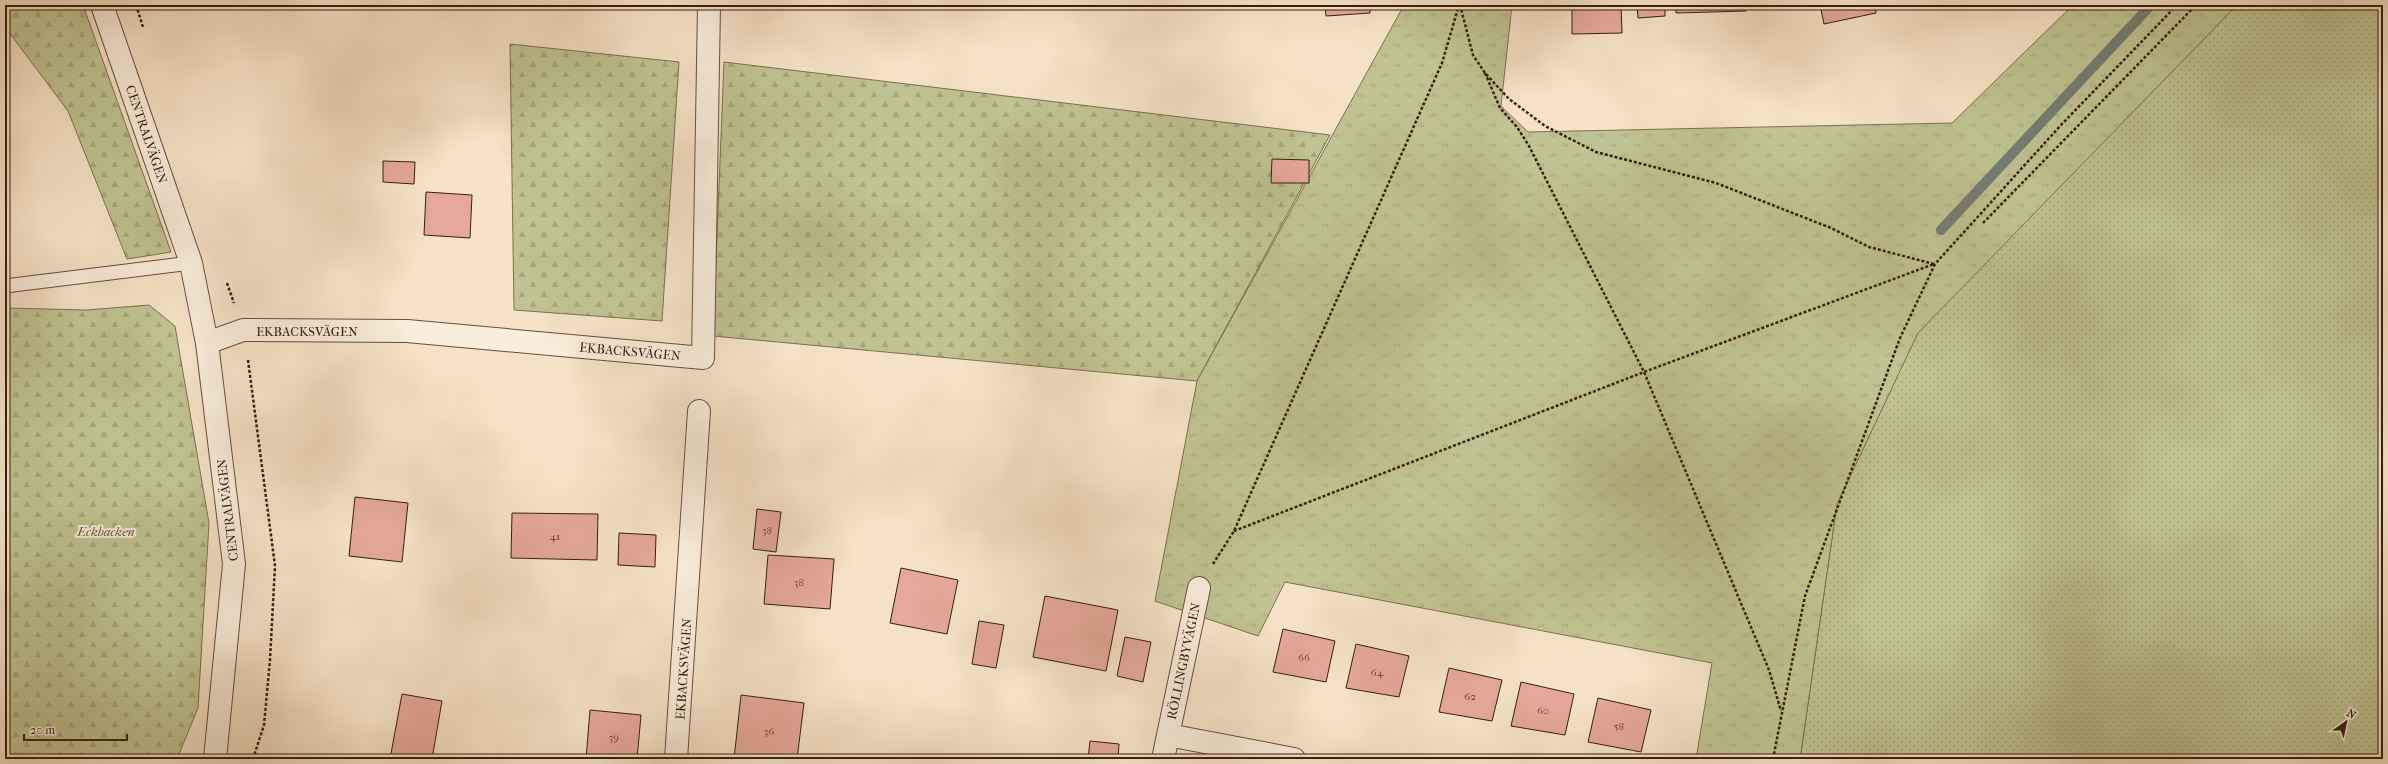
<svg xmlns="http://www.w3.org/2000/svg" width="2388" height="764" font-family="'IM FELL French Canon',serif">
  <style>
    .grass { fill: url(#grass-dots); stroke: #7c7052 }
    .forest { fill: url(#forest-firs); stroke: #7c7052 }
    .park { fill: url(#park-tufts); stroke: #7c7052 }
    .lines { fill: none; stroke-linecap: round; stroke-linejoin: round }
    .stream { stroke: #757e73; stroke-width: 10 }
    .building { fill: #e5a89a; stroke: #391d10 }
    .service-casing { stroke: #684e3e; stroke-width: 15 }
    .minor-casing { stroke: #684e3e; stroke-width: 24 }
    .tertiary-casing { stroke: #684e3e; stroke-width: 24 }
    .path { stroke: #391d10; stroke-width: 2.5; stroke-dasharray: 3 2; stroke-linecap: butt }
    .service { stroke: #f9eddb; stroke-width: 13 }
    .minor { stroke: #f9eddb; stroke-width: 22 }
    .tertiary { stroke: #f9eddb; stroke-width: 22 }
    .labels { text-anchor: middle; stroke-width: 4; stroke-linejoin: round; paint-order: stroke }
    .number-label { font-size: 11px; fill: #644032 }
    .street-label { font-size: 13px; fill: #391d10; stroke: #f9eddb }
    .park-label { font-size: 13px; font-style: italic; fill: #624f37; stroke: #f9eddb }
  </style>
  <defs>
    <pattern id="grass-dots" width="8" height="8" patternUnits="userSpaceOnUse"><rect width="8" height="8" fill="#c0c393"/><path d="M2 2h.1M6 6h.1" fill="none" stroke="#a6a77e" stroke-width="1.8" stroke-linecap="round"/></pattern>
    <pattern id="forest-firs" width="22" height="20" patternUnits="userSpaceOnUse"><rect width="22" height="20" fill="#c0c393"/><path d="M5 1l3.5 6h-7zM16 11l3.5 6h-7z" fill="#a6a77e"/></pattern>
    <pattern id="park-tufts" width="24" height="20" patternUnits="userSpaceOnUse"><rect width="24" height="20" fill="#c0c393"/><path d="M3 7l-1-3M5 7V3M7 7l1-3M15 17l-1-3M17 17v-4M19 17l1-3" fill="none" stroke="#a6a77e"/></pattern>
  </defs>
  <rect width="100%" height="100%" fill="#f6e3c7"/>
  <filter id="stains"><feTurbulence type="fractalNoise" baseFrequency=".005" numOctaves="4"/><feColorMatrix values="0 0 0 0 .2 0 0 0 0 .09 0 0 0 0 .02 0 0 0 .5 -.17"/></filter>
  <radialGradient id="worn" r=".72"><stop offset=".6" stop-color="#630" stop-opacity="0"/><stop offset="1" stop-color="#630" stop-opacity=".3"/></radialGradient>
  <path class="grass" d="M2212,5H2383V759H1800L1837,504L1949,266Z"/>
  <path class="forest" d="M5,5H83L171,252L127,259L68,111L5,27Z
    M510,44L679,62L662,321L514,310Z
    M724,62L1330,135L1197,381L713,336Z
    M149,305L175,326L209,523L198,708L177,759H5V308L87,310Z"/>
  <path class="park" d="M1404,5H1512L1501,106L1528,132L1952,123L2073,5H2237L1918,333L1837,504L1800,759H1696L1712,663L1285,582L1258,636L1155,601L1197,381Z"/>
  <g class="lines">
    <path class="stream" d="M1941,230L2151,5"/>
  </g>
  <path class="building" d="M1042,5H1095V7L1042,8Z
    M1325,5H1370V13L1326,16Z
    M1375,5H1402V8H1375Z
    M1572,5H1621L1622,33L1572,34Z
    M1637,5H1665V16L1638,18Z
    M1676,5H1746V11L1676,13Z
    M1820,5H1875L1876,13L1824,24Z
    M1272,159L1309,160V183H1271Z
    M383,161L415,162L414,184L383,182Z
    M426,192L472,195L470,238L424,235Z
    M355,497L408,503L402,562L349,556Z
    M757,509L781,512L776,552L753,549Z
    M512,513L598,514L597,560L511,558Z
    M619,533L656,535L655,567L618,565Z
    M768,555L834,559L830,609L764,604Z
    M901,568L958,580L947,634L890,623Z
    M1045,596L1118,610L1106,671L1033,657Z
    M979,621L1004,625L996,668L972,664Z
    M1283,629L1335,641L1326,682L1273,672Z
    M1125,637L1151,642L1143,682L1117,676Z
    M1356,644L1409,656L1399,697L1346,688Z
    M1449,668L1502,680L1492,721L1439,712Z
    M1521,682L1574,694L1565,735L1511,726Z
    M402,694L442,701L432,759H390Z
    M741,695L804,703L797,759H734Z
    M1598,698L1651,710L1641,752L1588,742Z
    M590,710L641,715L637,759H586Z
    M1090,741L1119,744L1118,759H1088Z"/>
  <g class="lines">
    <defs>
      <path id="service" d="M5,286L191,263"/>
      <path id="minor" d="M207,343L243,330L407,331L703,358L709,5
        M1168,735L1294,759
        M676,759L699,411
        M1163,759L1199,588"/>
      <path id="tertiary" d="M102,5L191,263L207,343L234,564L215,759"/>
    </defs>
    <use href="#service" class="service-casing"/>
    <use href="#minor" class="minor-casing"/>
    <use href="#tertiary" class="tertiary-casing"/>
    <path class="path" d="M136,5L143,27
      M1460,5L1473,55L1485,73L1509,99L1545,126L1596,152L1716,183L1831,228L1869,247L1934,264
      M1485,73L1500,108L1517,127L1529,146L1644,372L1769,670L1781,711
      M1983,223L2196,5
      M227,283L234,303
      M248,360L275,566L270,660L264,725L253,759
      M1234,531L1644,372L1934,264
      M1213,564L1234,531L1442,63L1459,5
      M1773,759L1805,596L1900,338L1935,264L2061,125L2177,5"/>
    <use href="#service" class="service"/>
    <use href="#minor" class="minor"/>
    <use href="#tertiary" class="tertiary"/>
  </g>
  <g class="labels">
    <g class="number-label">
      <text x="767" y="534">38</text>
      <text x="555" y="540">41</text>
      <text x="799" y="586">38</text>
      <text x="1304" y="661">66</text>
      <text x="1377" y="676">64</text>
      <text x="1470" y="700">62</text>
      <text x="1543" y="714">60</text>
      <text x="1619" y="730">58</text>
      <text x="769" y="735">36</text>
      <text x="614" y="741">39</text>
    </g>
    <g class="street-label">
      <text transform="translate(147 134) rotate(71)" y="5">CENTRALVÄGEN</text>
      <text x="307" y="336">EKBACKSVÄGEN</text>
      <text transform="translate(630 351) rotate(5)" y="5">EKBACKSVÄGEN</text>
      <text transform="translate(227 510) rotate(-97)" y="5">CENTRALVÄGEN</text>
      <text transform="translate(1183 661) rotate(-78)" y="5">RÖLLINGBYVÄGEN</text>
      <text transform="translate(683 669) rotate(-86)" y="5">EKBACKSVÄGEN</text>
    </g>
    <g class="park-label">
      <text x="106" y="536">Eckbacken</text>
    </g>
  </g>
  <rect width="2388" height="764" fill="none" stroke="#f6e3c7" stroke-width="20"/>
  <rect x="6" y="6" width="2376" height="752" fill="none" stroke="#391d10" stroke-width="2"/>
  <rect x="10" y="10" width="2368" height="744" fill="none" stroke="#391d10"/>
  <g transform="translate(2346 722) rotate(33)" stroke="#f9eddb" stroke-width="3" paint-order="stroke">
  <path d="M0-3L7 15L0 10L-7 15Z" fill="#391d10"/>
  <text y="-6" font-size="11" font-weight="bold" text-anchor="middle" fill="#391d10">N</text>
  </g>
  <path d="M24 734v6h103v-6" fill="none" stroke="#391d10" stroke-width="2"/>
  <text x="30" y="734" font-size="12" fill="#391d10" stroke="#f9eddb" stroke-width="3" paint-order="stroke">20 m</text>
  <rect width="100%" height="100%" filter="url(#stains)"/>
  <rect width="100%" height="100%" fill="url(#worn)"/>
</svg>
